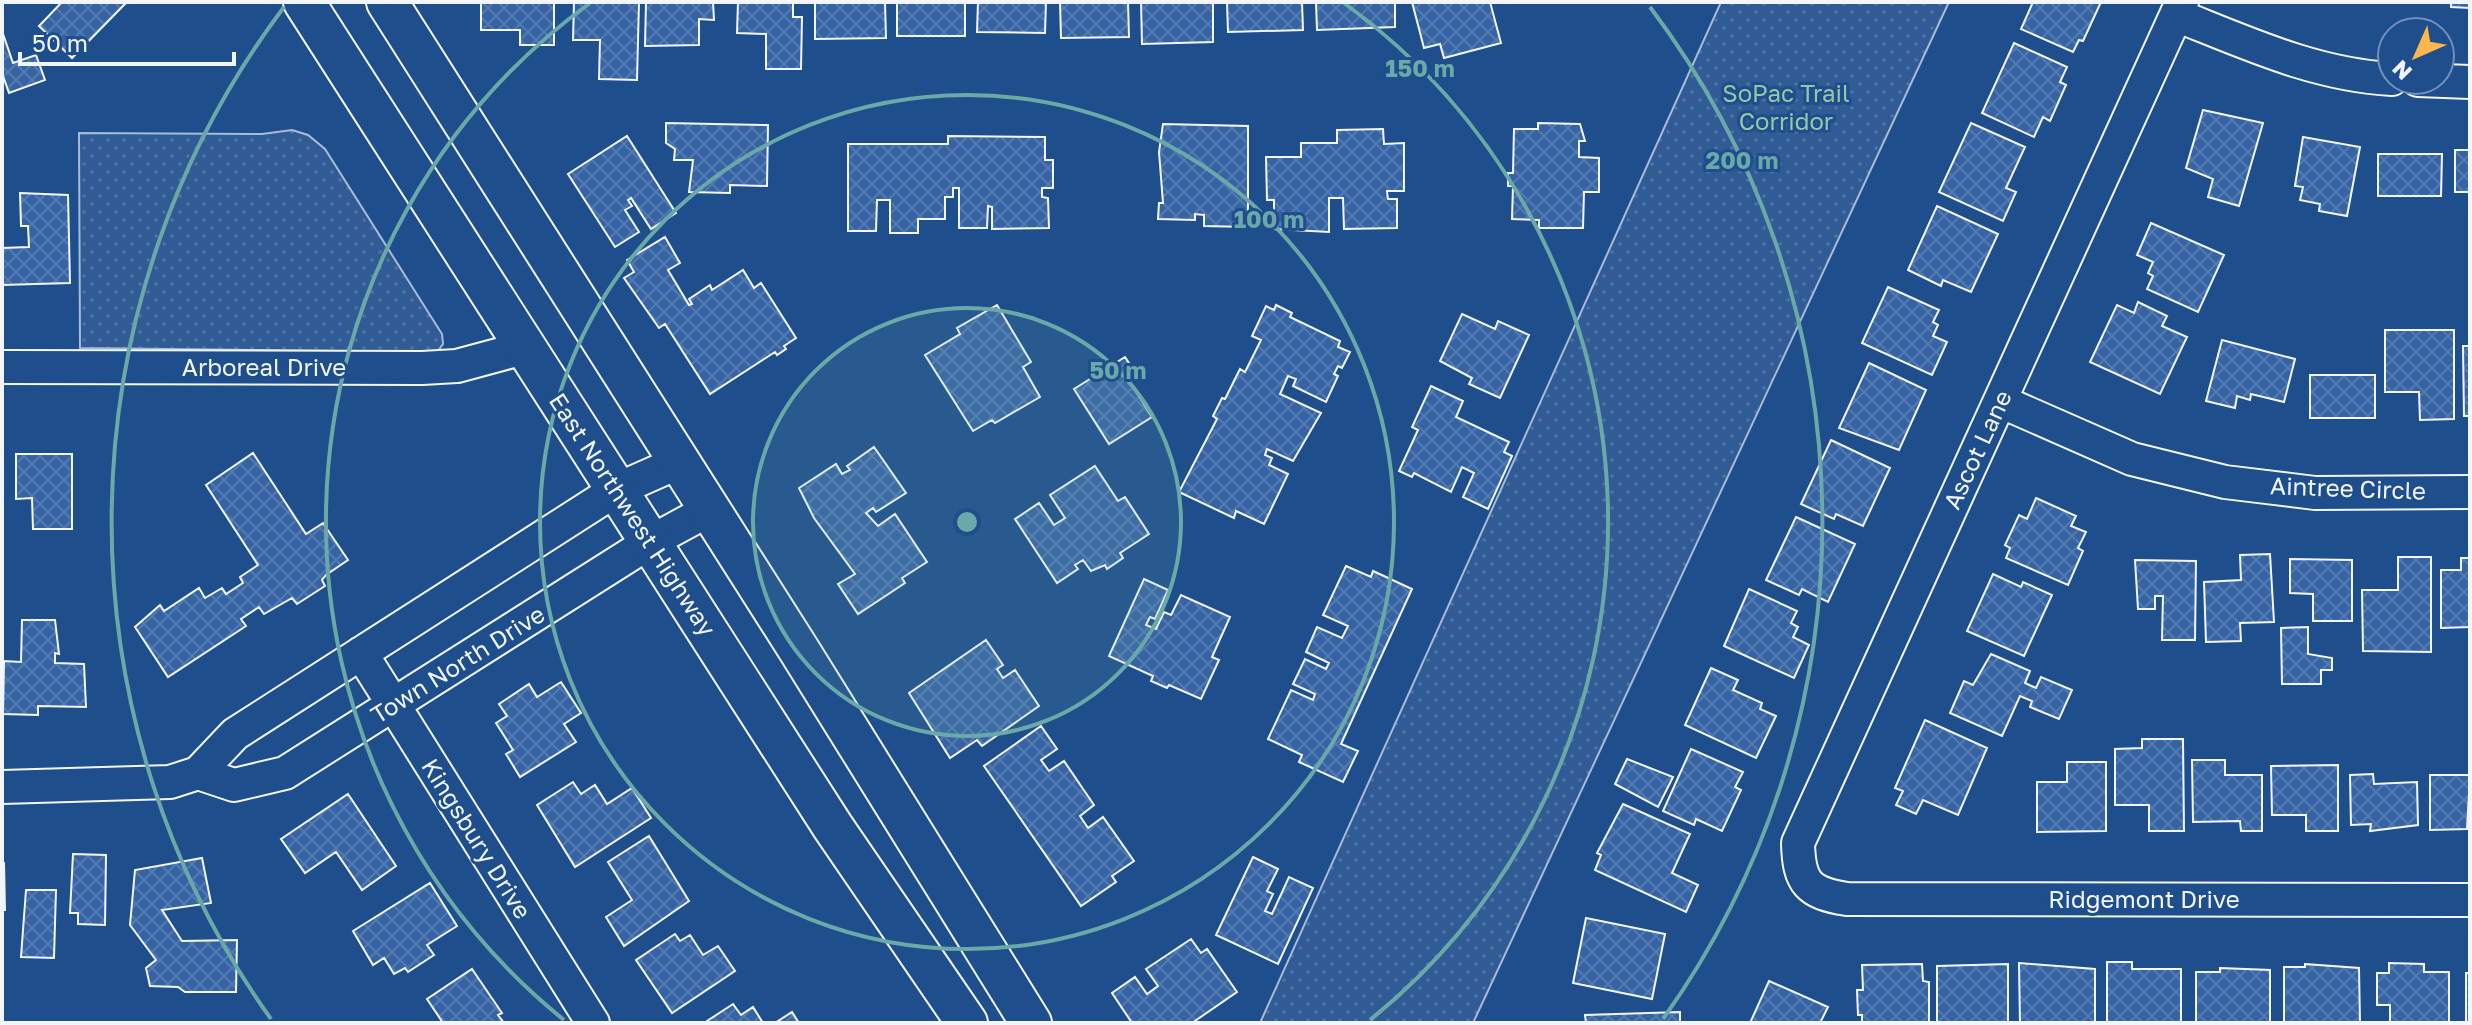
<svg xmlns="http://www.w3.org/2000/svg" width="2472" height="1025" font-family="'Golos Text',sans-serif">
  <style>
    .green { fill: url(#green-dots); stroke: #a8bbd7; stroke-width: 2 }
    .building { fill: url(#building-cross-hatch); stroke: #f2f6ff; stroke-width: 2 }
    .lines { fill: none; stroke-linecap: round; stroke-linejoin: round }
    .minor-casing { stroke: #f2f6ff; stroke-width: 36 }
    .major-casing { stroke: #f2f6ff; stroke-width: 44 }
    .minor { stroke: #1f4e8c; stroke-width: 32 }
    .major { stroke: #1f4e8c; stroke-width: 40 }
    .ring { fill: none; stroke: #6aa9a8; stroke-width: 4 }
    .labels { text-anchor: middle; stroke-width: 6; stroke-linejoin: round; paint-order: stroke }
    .park-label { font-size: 24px; fill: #97c8a6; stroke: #1f4e8c }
    .street-label { font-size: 24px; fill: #f2f6ff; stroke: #1f4e8c }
    .centre { fill: #6aa9a8; stroke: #1f4e8c; stroke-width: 4 }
    .ring-label { font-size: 24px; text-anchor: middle; font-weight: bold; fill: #6aa9a8; stroke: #1f4e8c; stroke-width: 6; stroke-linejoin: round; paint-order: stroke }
  </style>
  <defs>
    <pattern id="green-dots" width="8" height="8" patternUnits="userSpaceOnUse" patternTransform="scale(2)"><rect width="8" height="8" fill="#305b95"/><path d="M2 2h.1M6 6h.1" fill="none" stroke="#4e73a5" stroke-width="1.8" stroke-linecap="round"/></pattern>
    <pattern id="building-cross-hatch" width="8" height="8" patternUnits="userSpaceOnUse" patternTransform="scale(2)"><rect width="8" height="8" fill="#3563a3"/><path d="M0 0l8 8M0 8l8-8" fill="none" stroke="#537ab1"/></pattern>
  </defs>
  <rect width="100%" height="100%" fill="#1f4e8c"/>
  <path class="green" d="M1721,2H1949L1473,1023H1260Z
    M292,130L308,135L325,149L442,334L443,344L437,352L80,348L79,133L262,134Z"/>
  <path class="building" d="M62,2H123L125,4L72,58L39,26Z
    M481,2H554V45H520V30H481Z
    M574,2H639L637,80L599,79L600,40H573Z
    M646,2H713L714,20L699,19V45L645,46Z
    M738,2H793V17H802L801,69H766V34L737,33Z
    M815,2H885L886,38L815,39Z
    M897,2H965V36H897Z
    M978,2H1046L1045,33L977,32Z
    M1060,2H1128L1129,37L1061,38Z
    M1141,2H1213V42L1142,44Z
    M1227,2H1302L1303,30L1228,32Z
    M1316,2H1395V27L1317,30Z
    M1412,2H1490L1501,43L1444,58L1440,44L1424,48Z
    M2033,2H2101L2083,41L2079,40L2073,52L2021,29Z
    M2451,2H2470V8L2451,7Z
    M2,31L13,63L36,55L45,80L9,93L2,73Z
    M2014,43L2067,67L2060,82L2066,85L2050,121L2043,117L2034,137L1982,113Z
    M2203,110L2263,123L2239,206L2208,197L2213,179L2186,168Z
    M666,123L768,125L767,186L730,185V193L689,192L693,160H674L675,149L666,143Z
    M1538,123L1580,124L1585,141H1579V157L1599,158V192H1584L1583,228H1539V220L1512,219L1513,186H1508V173H1513L1514,129H1538Z
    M1971,123L2025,147L2006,188L2016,192L2003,221L1939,192Z
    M1163,124L1248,126V227L1204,226V215L1195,214V220L1158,219L1159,203H1163L1159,152Z
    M1383,129L1384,144L1404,143V191H1387L1388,199H1397V228L1344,229L1343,198H1329V232L1274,229V200H1267L1266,157H1301V143H1337V130Z
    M627,136L676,213L651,229L631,198L628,200L632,206L625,210L639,232L615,247L568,174Z
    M948,136L1045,137V160H1053V188H1042V197L1048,198L1049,228L992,229V207L988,206L987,228H959V188H953V197H945V219H918V233H890V200H877L876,231H848V144H948Z
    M2303,137L2360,147L2347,216L2319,211L2320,204L2300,200L2303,187L2295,186Z
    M2455,150H2470V192H2455Z
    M2378,154H2442L2441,196H2378Z
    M20,193L68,195L70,283L2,285V248L29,247L28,226H21Z
    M1937,206L1998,234L1971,292L1943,280L1941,286L1908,270Z
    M2151,223L2224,255L2198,312L2147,289L2153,276L2148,273L2153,262L2137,255Z
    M665,237L680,263L668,270L689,305L692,304L689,299L710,285L712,290L743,270L754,288L761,283L796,338L784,346L786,349L777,355L775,352L710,394L665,324L659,328L624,278L634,272L627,260Z
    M1888,287L1939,310L1933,322L1938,325L1933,336L1947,342L1932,375L1862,343Z
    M2138,302L2167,316L2162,326L2187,337L2160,394L2090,362L2117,305L2134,313Z
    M997,305L1031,362L1023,367L1040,397L995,423L992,420L973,431L925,355L960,334L957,328Z
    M1276,305L1292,313L1290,317L1340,341L1338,347L1350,352L1342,368L1338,366L1334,374L1338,376L1326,402L1293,386L1296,379L1288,376L1280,394L1321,413L1293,461L1267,449L1265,455L1272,458L1269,465L1288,474L1264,524L1236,511L1234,518L1179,492L1217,419L1213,416L1222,398L1225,399L1240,369L1245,372L1261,340L1252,336L1266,306L1274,310Z
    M1462,314L1495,329L1498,321L1529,335L1500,398L1469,384L1472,378L1440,361Z
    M2385,330H2454V419L2420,420L2419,392H2385Z
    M2222,340L2295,359L2284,402L2251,394L2250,400L2237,396L2235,408L2206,401Z
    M2463,346H2470V416H2464Z
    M1125,357L1138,377L1130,382L1152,417L1109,444L1074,389Z
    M1869,363L1926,390L1899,450L1839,428Z
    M2310,375H2375V418H2310Z
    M1431,386L1463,401L1456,417L1509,442L1504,452L1512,456L1488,509L1463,497L1474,473L1462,467L1451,492L1414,473L1412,477L1399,471L1418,430L1412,427Z
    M1831,440L1890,468L1863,526L1836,514L1834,519L1801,504Z
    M874,447L906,493L876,512L873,508L866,513L878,526L895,514L927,562L902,578L905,583L858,614L838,584L855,574L814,518L799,488L836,464L842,474L850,470L847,466Z
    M253,453L306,534L323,523L348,560L326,575L322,580L325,586L297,604L292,598L264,614L259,607L241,619L246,626L168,677L135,627L160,605L164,611L199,588L205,598L222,588L226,594L243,583L240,577L258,565L206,485Z
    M16,454H72V529H33L32,498L16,499Z
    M1095,466L1118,501L1125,497L1149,534L1120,553L1123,558L1107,569L1105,565L1091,571L1083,560L1075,565L1078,569L1057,583L1015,519L1039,503L1054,525L1065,518L1050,495Z
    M2036,498L2076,516L2071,526L2086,532L2078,548L2083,551L2068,585L2006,558L2010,548L2005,545L2019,515L2027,519Z
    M1796,517L1855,544L1828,602L1802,589L1799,595L1766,580Z
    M2270,554L2274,622L2240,623L2241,641L2206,642L2204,582L2241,580L2240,555Z
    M2398,557H2431V652L2363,651L2362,590H2398Z
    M2461,558H2470V627L2441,628V570H2461Z
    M2290,559L2352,560V621H2313V594L2290,593Z
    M2135,560L2196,561L2195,640H2162L2163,596H2155V609H2138Z
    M1346,566L1371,577L1373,571L1412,589L1341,744L1358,751L1343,782L1299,762L1302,755L1268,739L1291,690L1313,700L1315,694L1293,684L1305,659L1326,669L1329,663L1306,652L1317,627L1342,638L1348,626L1323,615Z
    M1993,574L2021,587L2023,582L2052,595L2024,656L1967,631Z
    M1144,579L1168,590L1155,619L1150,617L1146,625L1156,629L1164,612L1171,615L1181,595L1230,617L1212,657L1219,660L1201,699L1169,685L1167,688L1151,681L1153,676L1109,656Z
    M1749,589L1797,611L1791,623L1798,627L1793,637L1809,645L1794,678L1724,646Z
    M22,620H55L59,654L55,653V663L84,664L86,707L38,706V715L3,714L4,661L21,662Z
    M2308,627V654L2332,658V670H2321V684H2282L2281,628Z
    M986,640L1003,665L997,669L1003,678L1015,670L1039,706L982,746L977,740L950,758L909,693Z
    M1991,654L2030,671L2025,683L2036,688L2041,677L2072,690L2059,719L2030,707L2032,701L2020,696L2002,736L1950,713L1964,681L1973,685Z
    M1711,668L1738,680L1733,690L1762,703L1760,709L1776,716L1756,758L1685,725Z
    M561,682L581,713L564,724L576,742L520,777L506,754L513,750L496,723L507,716L499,704L529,684L537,697Z
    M1925,720L1987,748L1958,815L1923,800L1916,814L1896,805L1903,791L1895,788Z
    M1041,726L1057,749L1041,760L1049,771L1064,761L1094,805L1080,816L1088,828L1103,817L1134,861L1112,876L1116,882L1081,906L984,766Z
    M2142,739H2183L2184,831H2149V805H2115V749L2142,748Z
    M1691,749L1743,772L1735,787L1741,790L1722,831L1696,819L1694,825L1663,811Z
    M1627,759L1673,777L1658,807L1615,784Z
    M2192,760H2225V775H2262V831H2241L2240,821L2193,822Z
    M2067,762H2106V831L2037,832V782H2067Z
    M2338,765V831H2306V815H2272L2271,766Z
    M2373,774L2374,784L2417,782L2418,825L2370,831L2371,824L2351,825L2350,775Z
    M2430,775H2470L2467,829L2430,830Z
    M573,782L581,794L595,785L607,804L632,788L651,818L575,867L537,805Z
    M348,794L396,866L362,890L336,852L305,873L281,839Z
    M1623,804L1690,834L1672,873L1698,885L1686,912L1595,870L1601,855L1597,853Z
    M649,836L689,901L624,946L606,917L632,900L608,862Z
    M73,854L106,855L105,925L78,924V913H70Z
    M1253,857L1278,869L1267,891L1273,894L1265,911L1272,914L1289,877L1313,888L1278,964L1216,935Z
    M202,858L211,903L162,910L182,941L237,940L236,992H185L178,987L150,986L146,968L156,960L130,925L135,870Z
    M2,863H4L5,910H2Z
    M430,883L457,926L427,945L434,955L408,972L405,968L394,974L384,958L373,965L353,931Z
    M26,890H56L54,958L21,957Z
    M1586,918L1665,934L1652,999L1573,983Z
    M675,934L680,941L690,935L703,955L718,946L735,971L672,1013L636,960Z
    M1191,939L1201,953L1207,949L1237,992L1192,1023H1132L1112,993L1135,977L1147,994L1158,986L1146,969Z
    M2107,962H2132V969H2181V1023H2107Z
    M2019,963L2095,969V1023H2020Z
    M2389,963L2424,964V972H2449V1023H2390V1005H2377V973H2389Z
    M1922,964L1923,981L1929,982V1023H1862V1015H1858L1857,990H1863L1862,965Z
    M2008,964V1023H1937V966Z
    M2305,964L2359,968L2360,1023L2284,1022V967H2305Z
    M2220,968L2270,970V1023H2196V972H2220Z
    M472,969L502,1013L498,1015L504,1023H443L427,999Z
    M2466,973H2470V1023H2466Z
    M1769,981L1828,1007L1820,1023H1750Z
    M733,1004L741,1015L753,1007L763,1023H704Z
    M792,1012L799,1023H775Z
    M1680,1012V1023H1586L1585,1015Z"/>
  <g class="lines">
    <defs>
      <path id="minor" d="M2182,2L1798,843C1799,883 1808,893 1847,899L2470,900
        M2176,15C2247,43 2315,75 2392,79
        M2418,80L2470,82
        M2,367L422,368L457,366L524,348
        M2000,401L2132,459L2225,482L2315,493L2470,492
        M361,653L593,1023
        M198,773L234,785L285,773L650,542L709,510
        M2,787L170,782L198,773L235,734L616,490L677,463"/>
      <path id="major" d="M304,2L833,827L967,1023
        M387,2L799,650L1031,1023"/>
    </defs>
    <use href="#minor" class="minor-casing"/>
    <use href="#major" class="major-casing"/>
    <use href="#minor" class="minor"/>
    <use href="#major" class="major"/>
  </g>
  <circle cx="967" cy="522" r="214" fill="#6aa9a8" fill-opacity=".12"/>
  <g class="ring">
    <circle cx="967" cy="522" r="214"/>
    <circle cx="967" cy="522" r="427"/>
    <path d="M564 1020A641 641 0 0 1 590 3M1344 3A641 641 0 0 1 1370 1020"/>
    <path d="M271 1019A855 855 0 0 1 284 7M1650 7A855 855 0 0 1 1663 1019"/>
  </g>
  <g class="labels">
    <g class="park-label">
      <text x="1786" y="102">SoPac Trail<tspan x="1786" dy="28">Corridor</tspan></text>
    </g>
    <g class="street-label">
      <text x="264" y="376">Arboreal Drive</text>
      <text transform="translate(1978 450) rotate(-65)" y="8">Ascot Lane</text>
      <text transform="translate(2348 489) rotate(2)" y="8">Aintree Circle</text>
      <text transform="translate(632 515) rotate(57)" y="8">East Northwest Highway</text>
      <text transform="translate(458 665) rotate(-32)" y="8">Town North Drive</text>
      <text transform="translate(476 839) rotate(58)" y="8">Kingsbury Drive</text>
      <text x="2144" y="908">Ridgemont Drive</text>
    </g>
  </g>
  <circle cx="967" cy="522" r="12" class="centre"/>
  <g class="ring-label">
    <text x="1420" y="77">150 m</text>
    <text x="1742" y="169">200 m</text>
    <text x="1269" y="228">100 m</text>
    <text x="1118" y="379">50 m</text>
  </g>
  <rect width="2472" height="1025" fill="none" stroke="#f2f6ff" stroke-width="8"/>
  <g transform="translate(2416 56) rotate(225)"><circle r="38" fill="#1f4e8c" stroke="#7391ba" stroke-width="2"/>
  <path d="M0-6L14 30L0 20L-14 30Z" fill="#ffb74d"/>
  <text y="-12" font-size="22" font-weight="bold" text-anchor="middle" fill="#f2f6ff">N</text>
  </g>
  <path d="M20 52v12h214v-12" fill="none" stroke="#f2f6ff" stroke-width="4"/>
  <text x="32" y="52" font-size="24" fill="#f2f6ff" stroke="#1f4e8c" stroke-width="6" paint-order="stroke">50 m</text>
</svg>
